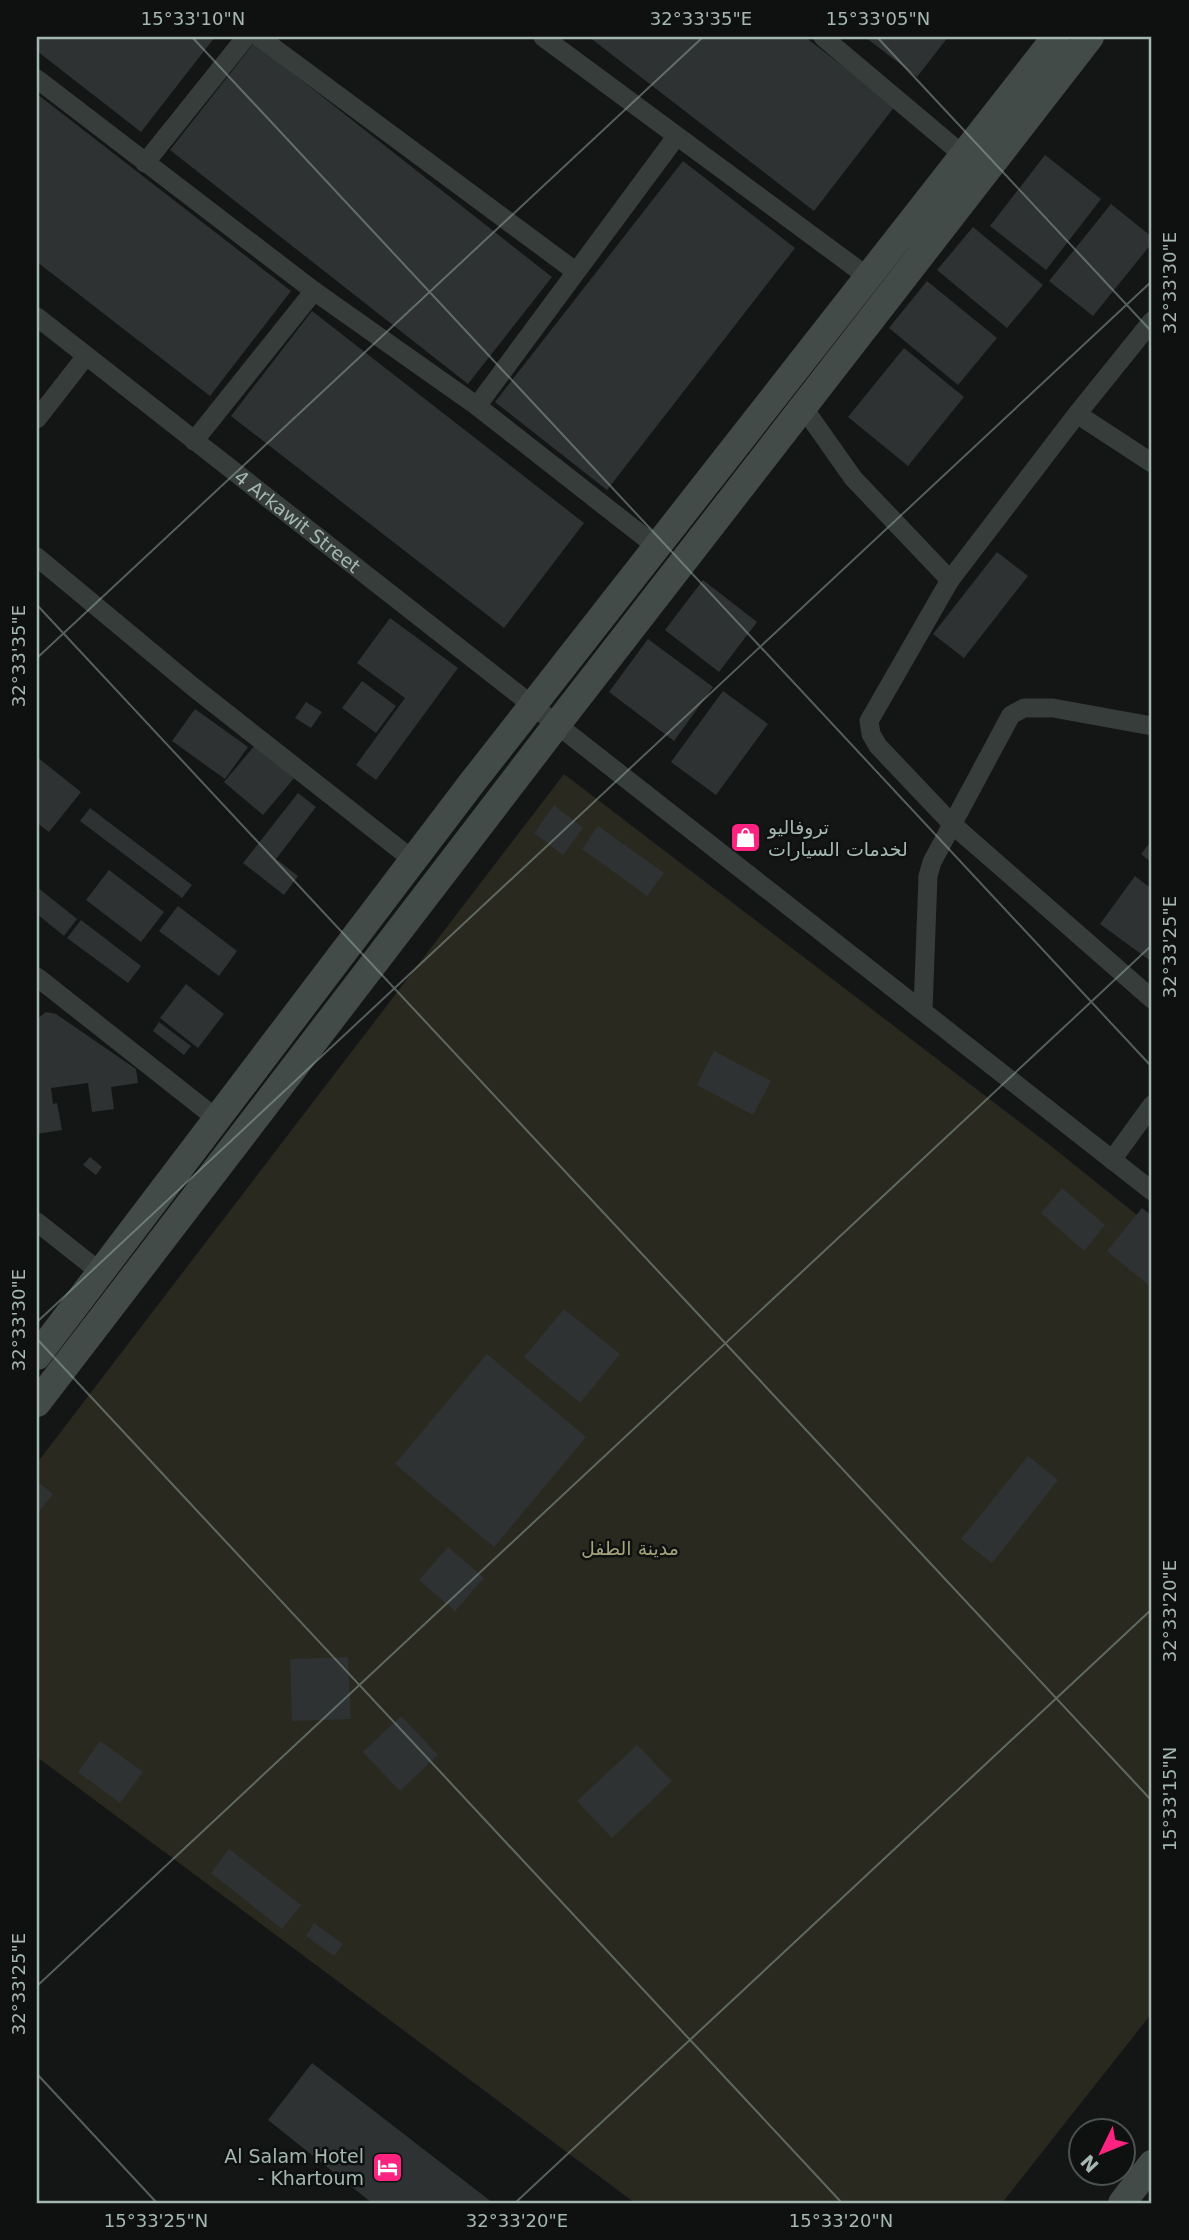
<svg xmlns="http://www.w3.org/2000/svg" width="1189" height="2240" font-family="'DejaVu Sans','Noto Sans Arabic',sans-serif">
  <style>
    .green { fill: #292920 }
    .building { fill: #2e3232 }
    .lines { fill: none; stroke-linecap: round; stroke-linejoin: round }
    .street { stroke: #363d3b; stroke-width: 19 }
    .secondary { stroke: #424b48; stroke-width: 28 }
    .ticks { fill: none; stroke: #a4b7b0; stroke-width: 2; stroke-opacity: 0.45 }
    .labels { text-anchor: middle; stroke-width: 5; stroke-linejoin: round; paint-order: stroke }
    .street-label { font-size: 19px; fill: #a4b7b0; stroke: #0f1111 }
    .poi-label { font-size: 19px; fill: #a4b7b0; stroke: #0f1111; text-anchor: start }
    .park-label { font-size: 19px; fill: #a4a37a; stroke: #0f1111 }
    .neatline { fill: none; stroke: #a4b7b0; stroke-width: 2.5 }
    .ticks-label { font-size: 18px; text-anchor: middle; fill: #a4b7b0 }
  </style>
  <rect width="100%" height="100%" fill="#141616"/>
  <path class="green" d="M564,774L1051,1146L1152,1227V2013L1002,2203H635L37,1757V1463Z"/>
  <path class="building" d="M37,37H215L141,132L37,51Z
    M589,37H805L895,106L814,211Z
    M865,37H948L917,77Z
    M254,43L552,277L468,384L170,150Z
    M37,94L291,291L210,396L37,262Z
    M1045,155L1101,199L1046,270L990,226Z
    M683,161L795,248L607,490L495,402Z
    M1111,204L1152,237V243L1093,316L1049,281Z
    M973,227L1043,285L1007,328L937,270Z
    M927,281L997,338L958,385L889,328Z
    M312,311L584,523L504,628L231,416Z
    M904,348L964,397L908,466L848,417Z
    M997,552L1028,576L964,658L933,634Z
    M703,580L757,622L719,672L665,630Z
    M390,618L458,668L376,780L356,765L405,698L357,663Z
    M648,639L713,687L674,741L609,692Z
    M362,681L396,706L376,733L342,708Z
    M723,691L768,724L716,795L671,762Z
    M306,702L322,712L311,728L295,718Z
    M195,709L248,747L225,779L172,741Z
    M256,744L295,777L263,815L224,782Z
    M37,757L81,792L49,832L37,823Z
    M298,793L316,807L276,859L298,876L284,895L243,863Z
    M554,805L583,828L563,855L534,833Z
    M90,808L192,885L182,898L80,821Z
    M598,826L664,873L647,896L582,849Z
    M1152,840V863L1141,854Z
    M109,870L164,912L141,942L86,900Z
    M1135,876L1152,889V962L1100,924Z
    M37,887L77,919L64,936L37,914Z
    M178,906L237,951L219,976L159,931Z
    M81,920L141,966L128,983L67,938Z
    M186,984L224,1014L198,1048L160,1018Z
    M46,1012L56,1014L136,1069L138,1083L111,1087L114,1109L92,1112L88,1083L51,1088L53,1104L57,1103L62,1130L37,1134V1019Z
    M159,1022L191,1046L184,1055L153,1031Z
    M714,1051L771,1081L753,1115L697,1085Z
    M90,1157L102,1167L96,1175L83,1165Z
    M1062,1188L1105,1225L1084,1251L1041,1213Z
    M1142,1208L1152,1216V1288L1107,1251Z
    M564,1309L620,1354L580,1403L524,1357Z
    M487,1354L586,1437L494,1547L395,1464Z
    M1028,1456L1058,1480L992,1563L961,1539Z
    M38,1482L53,1494L37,1514V1484Z
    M448,1547L484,1578L455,1611L419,1580Z
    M348,1657L351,1719L292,1721L290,1659Z
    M401,1716L438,1755L400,1791L363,1752Z
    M100,1741L143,1772L120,1803L78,1772Z
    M637,1745L672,1781L612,1838L577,1801Z
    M229,1849L301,1905L282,1929L211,1873Z
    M314,1923L343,1944L334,1956L306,1936Z
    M312,2063L400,2131L493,2203H372L268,2120Z"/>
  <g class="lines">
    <g class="street">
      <path d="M259,37L575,271"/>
      <path d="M543,37L868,277"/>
      <path d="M823,37L963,155"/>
      <path d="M37,79L314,291L477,406L657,547"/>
      <path d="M145,163L246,37"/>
      <path id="s1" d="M37,317L1152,1191"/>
      <path d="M477,406L676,137"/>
      <path d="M803,407L853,478L950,580L1077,414L1152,463"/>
      <path d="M1077,414L1152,321"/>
      <path d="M37,419L86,356"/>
      <path d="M194,441L314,291"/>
      <path d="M37,557L192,686L413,860"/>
      <path d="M950,580L869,721L871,734L878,746L952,824L1152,999"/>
      <path d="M37,977L217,1119"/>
      <path d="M923,1010L928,876L932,862L1011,715L1024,708H1053L1152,726"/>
      <path d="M1112,1160L1152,1105"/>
      <path d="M37,1222L100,1272"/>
    </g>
    <path class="secondary" d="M37,1356L471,784L1056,37
      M37,1403L558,723L1090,37
      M1122,2203L1152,2164"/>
  </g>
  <path class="ticks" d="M192,37L1152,1067M877,37L1152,332M37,605L1152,1801M37,658L703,37M37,1322L1152,281M37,1339L842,2203M37,1986L1152,945M37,2074L157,2203M515,2203L1152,1609"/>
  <defs>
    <symbol id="shop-square" viewBox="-11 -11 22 22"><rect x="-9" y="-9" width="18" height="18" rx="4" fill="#ff2381" stroke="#0f1111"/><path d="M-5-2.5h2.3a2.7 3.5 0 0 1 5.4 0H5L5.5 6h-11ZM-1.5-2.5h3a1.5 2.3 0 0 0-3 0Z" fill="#fff"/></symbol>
    <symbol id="hotel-square" viewBox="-11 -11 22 22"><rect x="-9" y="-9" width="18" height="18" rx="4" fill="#ff2381" stroke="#0f1111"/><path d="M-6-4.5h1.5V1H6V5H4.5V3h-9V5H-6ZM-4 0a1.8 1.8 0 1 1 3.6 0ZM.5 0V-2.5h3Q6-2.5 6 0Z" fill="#fff"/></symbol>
  </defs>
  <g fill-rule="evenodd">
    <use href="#shop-square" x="728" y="820" width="35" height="35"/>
    <use href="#hotel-square" x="370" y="2150" width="35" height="35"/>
  </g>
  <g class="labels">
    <g class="street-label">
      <text dy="7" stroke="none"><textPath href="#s1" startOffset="331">4 Arkawit Street</textPath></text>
    </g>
    <g class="poi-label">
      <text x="768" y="834">تروفاليو<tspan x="768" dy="22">لخدمات السيارات</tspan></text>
      <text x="364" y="2163" text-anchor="end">Al Salam Hotel<tspan x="364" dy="22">- Khartoum</tspan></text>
    </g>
    <g class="park-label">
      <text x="630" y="1555">مدينة الطفل</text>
    </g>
  </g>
  <rect width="1189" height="2240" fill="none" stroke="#0f1111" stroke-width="77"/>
  <g transform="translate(1102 2152) rotate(227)"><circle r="33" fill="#0f1111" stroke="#4b5351" stroke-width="2"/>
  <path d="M0-5L12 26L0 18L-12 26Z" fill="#ff2381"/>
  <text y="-10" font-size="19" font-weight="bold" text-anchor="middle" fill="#a4b7b0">N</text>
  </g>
  <rect x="38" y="38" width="1112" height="2164" class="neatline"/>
  <g class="ticks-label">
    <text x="193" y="25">15°33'10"N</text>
    <text x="701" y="25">32°33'35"E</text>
    <text x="878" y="25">15°33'05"N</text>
    <text transform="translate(1170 283) rotate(-90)" y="6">32°33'30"E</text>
    <text transform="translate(19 656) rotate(-90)" y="6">32°33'35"E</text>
    <text transform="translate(1170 947) rotate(-90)" y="6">32°33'25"E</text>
    <text transform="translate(19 1320) rotate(-90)" y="6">32°33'30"E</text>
    <text transform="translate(1170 1611) rotate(-90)" y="6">32°33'20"E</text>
    <text transform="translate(1170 1799) rotate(-90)" y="6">15°33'15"N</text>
    <text transform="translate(19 1984) rotate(-90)" y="6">32°33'25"E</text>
    <text x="156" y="2227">15°33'25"N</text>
    <text x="517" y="2227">32°33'20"E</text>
    <text x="841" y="2227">15°33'20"N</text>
  </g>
</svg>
